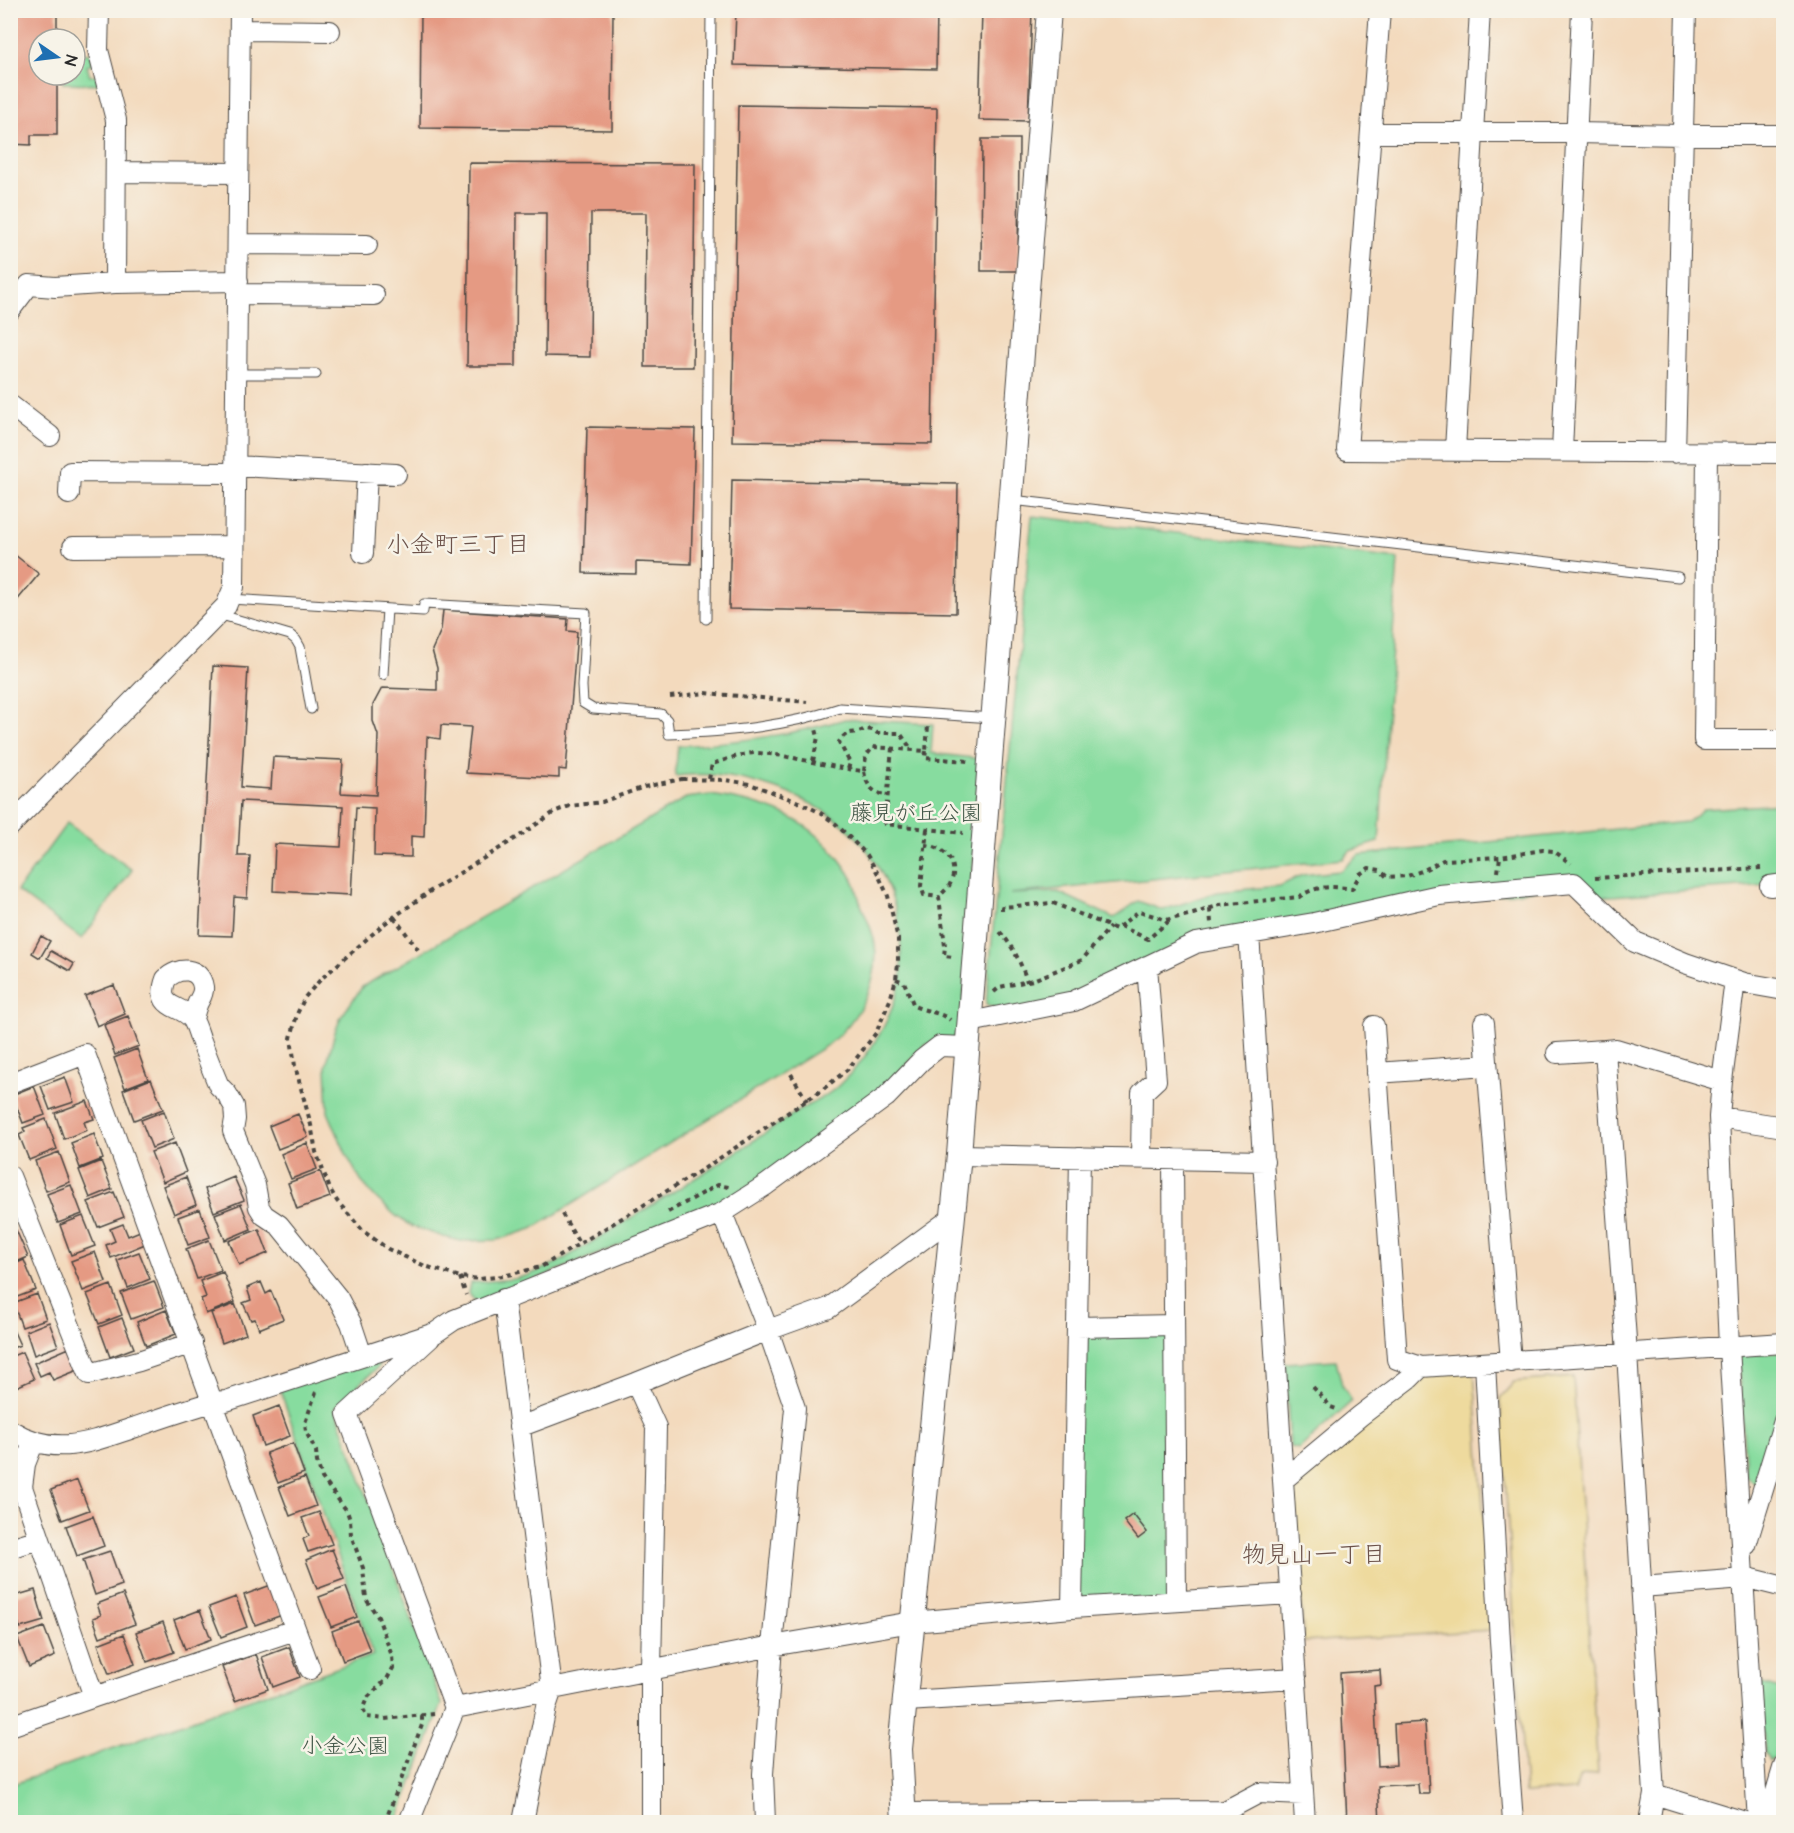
<svg xmlns="http://www.w3.org/2000/svg" width="1794" height="1833" font-family="'Architects Daughter','Klee One',sans-serif">
  <style>
    .green { fill: #87dc9f; stroke: #598465; stroke-width: 1.5 }
    .sand { fill: #eeda9e; stroke: #8c8264; stroke-width: 1.5 }
    .building { fill: #e59a83 }
    .lines { fill: none; stroke-linecap: round; stroke-linejoin: round }
    .service-casing { stroke: #494541; stroke-width: 11 }
    .minor-casing { stroke: #494541; stroke-width: 22 }
    .tertiary-casing { stroke: #494541; stroke-width: 26 }
    .path { stroke: #494541; stroke-width: 4; stroke-dasharray: 4.5 4.5; stroke-linecap: butt }
    .service { stroke: #fff; stroke-width: 9 }
    .minor { stroke: #fff; stroke-width: 20 }
    .tertiary { stroke: #fff; stroke-width: 24 }
    .labels { text-anchor: middle; stroke-width: 5; stroke-linejoin: round; paint-order: stroke }
    .park-label { font-size: 22px; fill: #425748; stroke: #f7f3e8 }
    .neighbourhood-label { font-size: 24px; fill: #6c524a; stroke: #f7f3e8 }
  </style>
  <rect width="100%" height="100%" fill="#f7f3e8"/>
  <filter id="ink" filterUnits="userSpaceOnUse"><feTurbulence type="fractalNoise" baseFrequency=".0167" numOctaves="2"/><feDisplacementMap in="SourceGraphic" scale="12" xChannelSelector="R" yChannelSelector="G"/><feConvolveMatrix kernelMatrix="1 2 1 2 8 2 1 2 1" color-interpolation-filters="sRGB"/></filter>
  <filter id="wash" filterUnits="userSpaceOnUse"><feTurbulence type="fractalNoise" baseFrequency=".008" numOctaves="4" result="noise"/><feDisplacementMap in="SourceGraphic" scale="24" xChannelSelector="R" yChannelSelector="G"/><feGaussianBlur stdDeviation="1.35" result="paint"/><feColorMatrix in="noise" values="0 0 0 0 0 0 0 0 0 0 0 0 0 0 0 0 0 1.4 0 .05"/><feComposite in="paint" operator="in"/></filter>
  <g filter="url(#wash)">
    <rect width="100%" height="100%" fill="#f3dabd"/>
    <path class="green" d="M75,53L91,54L93,64L87,66L90,76L96,75L99,84L63,83V75H75Z
      M1032,516L1398,559L1379,842L1350,851L1343,859L1010,894L1058,892L1114,918L1138,901L1163,910L1218,892L1280,886L1302,875L1340,871L1359,855L1687,822L1703,809L1783,804V884L1596,897L1574,883L1196,943L1074,1001L1007,1014L986,1004Z
      M845,719L933,724L931,753L981,759L962,1022L954,1039L924,1045L883,1092L739,1194L682,1220L477,1303L468,1293L470,1283L514,1279L529,1275L557,1263C630,1219 702,1175 773,1128C783,1121 793,1114 803,1108C816,1101 831,1094 841,1083C870,1056 893,1018 901,978C902,971 901,963 901,955C901,912 887,872 858,839C818,795 734,768 675,776L678,746C735,742 790,736 845,719Z
      M710,795C747,800 791,811 819,837C832,849 848,868 855,884C857,890 858,896 860,902C865,916 873,929 875,945C880,983 858,1020 829,1044L532,1229L497,1240L461,1241L444,1237L411,1226L396,1216L377,1199L361,1181L347,1156L328,1112L326,1066L335,1032L341,1017L362,987L686,798Z
      M67,823L132,870L82,939L17,891Z
      M1174,1325L1176,1601L1072,1608L1077,1327Z
      M1783,1352V1403L1760,1479L1757,1483H1753L1746,1476L1738,1360L1743,1354Z
      M374,1357L379,1366L335,1407L442,1704L397,1822H11V1785L373,1655L280,1390Z
      M1336,1360L1342,1385L1352,1401L1299,1449L1290,1447L1285,1363Z
      M1759,1683L1783,1690V1740L1778,1757L1770,1761L1765,1753Z"/>
    <path class="sand" d="M1474,1370L1491,1630L1304,1642L1292,1490L1299,1478L1421,1374Z
      M1573,1377L1598,1774L1580,1777L1575,1790L1525,1793L1500,1398L1514,1382Z"/>
    <g id="blocks">
      <path class="building" d="M10,10H57V39H39V75H57V135H31V145L10,144Z
        M421,10H613L612,130L420,128Z
        M736,10H937L936,69L734,65Z
        M982,10H1032L1028,121L979,120Z
        M738,105L937,108L932,444L732,441Z
        M982,139H1019L1018,271H981Z
        M469,163L695,164L693,367H645L646,213H591L590,357L545,356L546,213H517L516,366H467Z
        M587,427L695,429L691,564L636,562V574L583,573Z
        M732,480L958,484L956,613L729,609Z
        M10,551L39,574L10,609Z
        M443,610L568,619L567,631L577,632L566,770L559,769V778L466,773L471,727L441,725L440,739L427,737L424,837L411,836V857L374,856L375,808L356,807L351,895L273,891L275,844L341,847L343,806L241,801L238,856H250L247,898L234,897L232,936L199,935L213,666L248,668L241,787L271,789L273,757L343,760L341,793L376,795L378,735L373,721V705L382,688L437,690V668L432,650L441,630Z
        M41,936L50,941L40,958L32,953Z
        M51,951L74,964L70,971L47,958Z
        M114,985L125,1014L97,1026L85,996Z
        M128,1016L139,1046L115,1055L104,1025Z
        M137,1049L148,1079L125,1088L114,1058Z
        M65,1077L74,1102L50,1110L41,1086Z
        M151,1079L163,1109L134,1120L123,1090Z
        M34,1086L45,1115L23,1123L12,1095Z
        M87,1101L94,1119L84,1122L87,1130L64,1139L55,1113Z
        M164,1111L174,1139L152,1148L141,1120Z
        M298,1114L308,1137L278,1149L269,1126Z
        M46,1119L57,1149L29,1160L19,1135L25,1132L23,1128Z
        M94,1134L103,1159L80,1168L71,1143Z
        M175,1143L186,1172L163,1182L151,1152Z
        M307,1143L317,1169L291,1179L281,1154Z
        M59,1152L70,1182L46,1191L35,1161Z
        M101,1161L112,1189L90,1198L79,1170Z
        M320,1171L330,1197L297,1209L288,1183Z
        M186,1177L196,1205L174,1214L163,1186Z
        M234,1177L244,1200L214,1212L205,1189Z
        M71,1185L82,1214L58,1223L47,1194Z
        M114,1192L124,1217L98,1227L88,1202Z
        M241,1204L251,1229L225,1240L215,1214Z
        M200,1209L210,1237L188,1245L178,1217Z
        M83,1216L95,1246L71,1255L60,1225Z
        M123,1224L128,1236L140,1231L145,1244L111,1258L106,1245L115,1241L110,1229Z
        M259,1229L268,1253L239,1265L229,1241Z
        M16,1230L28,1257L10,1265V1232Z
        M209,1240L221,1270L197,1279L186,1249Z
        M95,1252L106,1282L83,1291L71,1261Z
        M139,1252L150,1279L128,1288L117,1260Z
        M24,1260L36,1290L12,1299L10,1266Z
        M223,1272L235,1302L206,1314L201,1299L206,1297L200,1281Z
        M154,1281L164,1307L131,1319L121,1293Z
        M261,1282L266,1294L271,1291L283,1319L259,1329L255,1319L251,1320L243,1303L251,1300L247,1288Z
        M111,1285L122,1315L99,1324L87,1294Z
        M37,1294L46,1319L22,1327L13,1303Z
        M235,1304L246,1334L222,1343L211,1313Z
        M166,1310L176,1334L146,1346L137,1322Z
        M122,1318L134,1348L110,1357L99,1327Z
        M49,1322L58,1346L34,1355L26,1331Z
        M10,1323L20,1345L10,1349Z
        M69,1348L78,1370L53,1380L49,1372L40,1376L34,1363Z
        M22,1352L34,1379L14,1388L10,1379V1357Z
        M279,1406L290,1436L263,1446L253,1416Z
        M293,1443L304,1473L278,1483L266,1453Z
        M305,1477L316,1506L290,1516L279,1487Z
        M77,1480L89,1510L62,1520L51,1490Z
        M319,1512L332,1544L308,1552L303,1539L309,1536L302,1518Z
        M1133,1514L1147,1532L1138,1539L1124,1521Z
        M93,1516L104,1546L77,1556L66,1526Z
        M332,1549L344,1579L317,1589L306,1560Z
        M110,1551L122,1585L95,1595L83,1560Z
        M271,1585L282,1615L255,1625L244,1595Z
        M346,1587L357,1617L331,1627L319,1597Z
        M35,1590L44,1621L20,1628L11,1597Z
        M123,1594L135,1624L100,1637L93,1618L101,1615L97,1604Z
        M236,1597L247,1627L221,1637L209,1607Z
        M200,1610L211,1639L185,1649L174,1620Z
        M358,1621L370,1651L343,1661L332,1631Z
        M163,1622L174,1652L147,1662L136,1632Z
        M44,1627L55,1656L29,1667L17,1637Z
        M124,1634L135,1664L109,1674L98,1644Z
        M289,1647L300,1677L273,1687L262,1657Z
        M256,1654L268,1689L235,1701L222,1667Z
        M1380,1670L1381,1685L1374,1686L1378,1766L1396,1765L1394,1724L1425,1722L1429,1794H1419L1418,1784L1378,1786L1380,1822H1347L1340,1673Z"/>
    </g>
  </g>
  <g filter="url(#ink)">
    <use href="#blocks" fill-opacity="0" stroke="#494541" stroke-width="1.5"/>
    <g class="lines">
      <defs>
        <path id="service" d="M236,374H316
          M1012,500L1678,577
          M230,599L423,611L424,604L586,613L582,686L583,703L593,709L661,714L667,720L669,734C728,732 784,727 840,708L993,718
          M218,614L290,635L296,640L300,647L311,709
          M706,619L711,10
          M383,675L387,609"/>
        <path id="minor" d="M99,10L98,50L116,120L115,283
          M1380,10L1347,450L1784,453
          M240,30L330,31
          M1371,133H1576L1682,135H1784
          M116,172L238,173
          M238,244L367,245
          M237,294L374,295
          M10,310L29,285L55,287L115,283L238,281
          M10,405L50,436
          M1455,450L1480,10
          M1562,451L1582,10
          M1675,453L1686,10
          M1707,453L1704,740H1784
          M235,466L396,474
          M69,494L70,472L235,473
          M73,547L234,546
          M363,553L367,472
          M10,826L226,606L234,587L240,10
          M1770,886L1784,884
          M1249,933L1283,1480L1360,1416L1410,1378L1421,1367L1784,1343
          M193,1019C194,1015 195,1010 197,1005C199,999 204,995 203,987C200,966 178,967 166,979C154,1011 183,1004 193,1020C196,1025 198,1032 200,1038C206,1054 212,1070 219,1086L227,1094L234,1106L235,1119L233,1131L255,1185L259,1207L264,1215L279,1225L338,1298L351,1323L362,1356
          M970,1022L1074,1001L1196,943L1314,923L1439,895L1574,883L1635,942L1685,963L1744,983L1784,990
          M1484,1023L1511,1362
          M1374,1026L1397,1359L1421,1367
          M1557,1053L1605,1050
          M1377,1073L1487,1065
          M1722,1081L1735,980
          M10,1083L85,1054L310,1669
          M1719,1117L1729,1347L1758,1822
          M959,1155L1264,1161
          M1141,1158L1142,1093L1156,1080L1147,966
          M1173,1159L1176,1601
          M10,1176L89,1374L139,1361L192,1343
          M722,1213L768,1330L795,1408L772,1646L763,1774L765,1822
          M504,1299L552,1689L546,1707L523,1822
          M1077,1327L1174,1325
          M430,1338L347,1414L455,1708
          M1485,1363L1500,1642L1513,1822
          M636,1383L656,1427L651,1669V1822
          M519,1427L636,1383L768,1330L829,1308L953,1217
          M10,1430C56,1458 90,1442 136,1427C161,1418 186,1410 212,1402L226,1401L435,1333L454,1320L722,1213L766,1185L886,1097L922,1060L940,1046L967,1047
          M34,1441L25,1464L22,1487L94,1697L295,1630
          M1283,1480L1305,1822
          M1746,1545L1784,1421
          M10,1548L39,1539
          M1744,1577L1784,1587
          M1641,1587L1744,1579
          M1072,1608L1080,1157
          M906,1701L1296,1678
          M10,1726L94,1697
          M1654,1794L1745,1822
          M902,1813L1225,1811L1259,1793L1303,1795
          M409,1822L455,1708L772,1646L912,1622L1072,1608L1291,1594
          M1649,1822L1654,1794L1627,1353L1605,1050L1616,1049L1722,1081L1719,1117L1784,1127
          M1767,1822L1784,1765"/>
        <path id="tertiary" d="M904,1822L900,1749L959,1155L1049,10"/>
      </defs>
      <use href="#service" class="service-casing"/>
      <use href="#minor" class="minor-casing"/>
      <use href="#tertiary" class="tertiary-casing"/>
      <path class="path" d="M670,697L705,693L807,702
        M892,748L885,824L963,833
        M926,751L925,758L969,761
        M813,761L818,737L816,729
        M848,769L850,763L839,742C848,728 855,736 865,729L873,730L877,733H900L912,750
        M864,771L866,756L873,747L926,751L928,726
        M682,779L726,780L750,784L801,803L819,812L836,824L867,855L877,872L888,896L898,939V964L896,979L890,1000L876,1033L848,1069L822,1090L705,1168L541,1267L503,1276L480,1279L460,1277L425,1266L388,1249L363,1231L337,1201L330,1189L316,1152L311,1125L295,1066L291,1038L297,1014L305,997L321,979L384,924L429,892L518,837L556,811L570,806L602,802L644,787Z
        M709,779L712,764C726,760 743,753 757,753C794,755 828,768 864,771C866,784 872,794 887,795
        M927,829L921,886L924,895L939,897L945,946L944,956L954,957
        M925,845C946,847 961,865 949,886C947,889 942,893 939,897
        M1498,872L1500,857
        M1595,878L1761,868
        M1210,909L1211,923
        M1002,910V907L1053,903L1116,929L1139,911L1166,920L1193,914L1220,905L1299,897C1316,885 1333,886 1352,889L1360,874L1369,868L1380,870L1387,877L1407,876L1424,870L1443,860L1500,857L1543,850L1554,851L1571,864
        M394,917L419,951
        M1120,926L1148,939L1170,920
        M1000,932C1012,945 1022,964 1027,982
        M896,979L904,982L914,1006C925,1011 942,1013 950,1020
        M994,992L1000,987L1033,980L1082,960L1110,927
        M791,1074L807,1101
        M668,1212L718,1185L729,1187
        M562,1214L580,1245
        M460,1277L466,1295
        M1313,1387L1331,1407L1339,1410
        M316,1392L305,1423L306,1432L316,1451L317,1462L322,1478L347,1511L350,1520L351,1535L363,1568L366,1599L378,1617L392,1656L393,1668L387,1679L367,1698L363,1708L366,1717L385,1719L434,1714
        M385,1822L422,1725V1714"/>
      <use href="#service" class="service"/>
      <use href="#minor" class="minor"/>
      <use href="#tertiary" class="tertiary"/>
    </g>
  </g>
  <g class="labels">
    <g class="park-label">
      <text x="916" y="820">藤見が丘公園</text>
      <text x="345" y="1753">小金公園</text>
    </g>
    <g class="neighbourhood-label">
      <text x="458" y="552">小金町三丁目</text>
      <text x="1314" y="1562">物見山一丁目</text>
    </g>
  </g>
  <rect width="1794" height="1833" fill="none" stroke="#f7f3e8" stroke-width="36"/>
  <g transform="translate(57 57) rotate(104)"><circle r="28" fill="#f7f3e8" stroke="#a5a39c" stroke-width="1.5"/>
  <path d="M0-4.5L10 22L0 15L-10 22Z" fill="#1f6fb2"/>
  <text y="-9" font-size="16" font-weight="bold" text-anchor="middle" fill="#2b2b2b">N</text>
  </g>
</svg>
